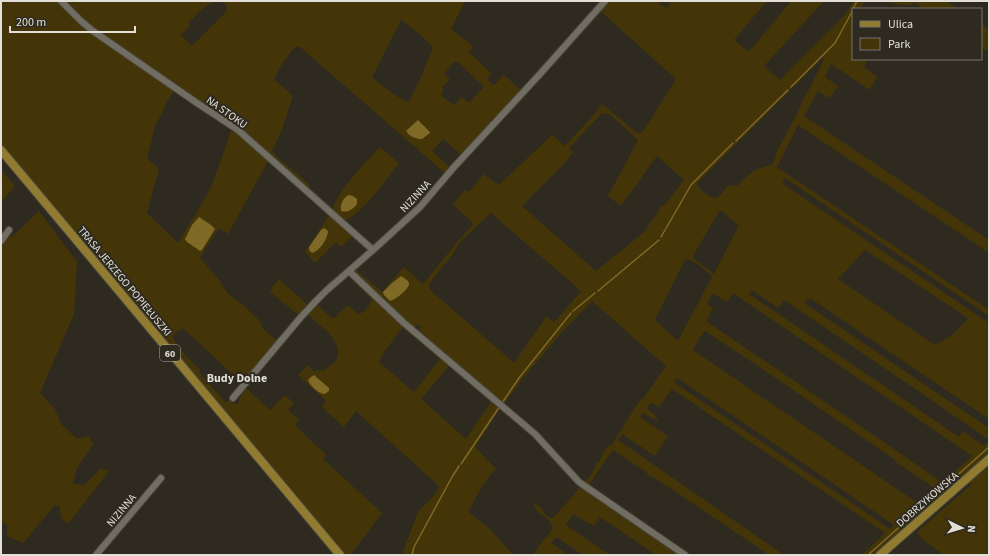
<svg xmlns="http://www.w3.org/2000/svg" width="990" height="556" font-family="'Source Sans 3',sans-serif">
  <style>
    .green { fill: #443508; fill-rule: evenodd }
    .water { fill: #7f6927 }
    .lines { fill: none; stroke-linecap: round; stroke-linejoin: round }
    .stream { stroke: #7f6927; stroke-width: 1.5 }
    .minor-casing { stroke: #4b483f; stroke-width: 8 }
    .major-casing { stroke: #4b483f; stroke-width: 10 }
    .minor { stroke: #726d62; stroke-width: 6 }
    .major { stroke: #917b31; stroke-width: 8 }
    .labels { text-anchor: middle; stroke-width: 4; stroke-linejoin: round; paint-order: stroke }
    .shield { fill: #2e2a20; stroke: #aba9a1; stroke-width: 1 }
    .shield-label { font-size: 10px; font-weight: bold; fill: #e1dfd8 }
    .street-label { font-size: 11px; fill: #e1dfd8; stroke: #2e2a20 }
    .neighbourhood-label { font-size: 12px; font-weight: bold; fill: #e1dfd8; stroke: #2e2a20 }
  </style>
  <rect width="100%" height="100%" fill="#2e2a20"/>
  <path class="green" d="M1,1H59L71,13L175,89L167,102L155,127L147,158L159,169L147,213L178,243L200,207L213,183L232,128L269,159L228,234L220,229H218L205,249L200,258L220,281L227,293L243,305L258,319L264,330L275,339L277,340H280L243,384L183,328L175,333L173,337C178,350 191,360 200,370L199,372L226,403L231,397V402L236,404H238C241,398 241,392 245,387L270,410L285,395L294,403L288,410L299,420L296,424V426L314,444L326,454L323,459L382,513L352,553L353,555H344L1,145Z
    M63,1H216C204,5 196,15 188,24L190,26L181,35L192,46L225,13L227,6L222,1H465L451,29L473,46L469,52L492,74L487,79L494,85L504,75L522,91L462,156L443,139L432,151L451,168L446,174L299,46L294,48L290,53L282,64L274,79L293,96L281,132L273,149L272,151L274,154L310,185L306,189L239,129L96,31ZM401,20H402L424,38L433,47L421,77L409,102C397,99 381,84 372,77ZM455,61L459,63L484,87L469,103L462,97L454,105L441,96L444,90L442,88L450,79L444,74Z
    M607,1H657L667,9L671,1H767L734,40L749,52L791,1H824L764,66L780,80L844,16L854,1H866L859,9H853V20L852,23L853,24V59H868L864,67L877,77L870,90L831,64L825,77L838,86L830,98L818,91L804,116L989,240V253L798,125L777,167L989,310V316L785,178L783,181V184L989,323V419L810,298L804,303L989,428V440L927,397L784,300L778,308L752,290L749,294L959,437L963,431L984,446L989,441V455L960,480L958,479L957,481V482L874,555H862L885,533L672,389L659,407L651,403L646,408L655,415L658,420L657,421L643,413L640,417L668,436L655,456L622,434L618,440L784,555H769L707,513L656,479L650,476L643,470L613,450L602,465L589,485L691,555H687L583,482C591,478 594,470 596,463L599,462C602,457 604,451 608,446L612,445C621,429 631,414 641,399H643L666,366L592,301L563,331L523,378L503,405L459,365L418,332L421,327L418,324L414,328L353,272L355,269L382,292L404,267L423,284L458,241L473,225L472,222L453,205L465,190L469,192L484,174L495,183L500,184L552,135L565,146L591,118L602,104L637,133H640L644,130L676,79L599,10ZM822,58L824,59L808,92L803,99L798,112L776,153C774,169 769,164 758,169C751,171 742,181 737,186L729,185C719,194 719,204 705,193C701,190 698,188 697,183ZM604,113L609,114L635,137L638,140L608,196L621,206L657,156L684,180L667,202L659,208V211L643,233L596,271L522,206L564,164L573,152L570,150L571,146L601,114ZM722,211L737,224L738,227L714,274L693,258V256L714,220L719,212ZM491,213L581,291L554,323L546,316L544,320L514,363L429,289L430,283L441,268L451,257L460,242ZM865,250L968,318V319L952,335L937,344L935,345L838,279ZM685,259C695,261 705,269 712,277L678,341L655,320ZM733,293L972,456L943,483L862,427L706,321L713,308L707,304L712,294H714L727,302ZM705,331L758,366L894,459L897,463L929,484L935,490L919,504L693,350L700,337ZM676,379H679L894,525L890,529L675,383Z
    M883,1H947L958,9H925L915,3C905,8 894,3 883,1Z
    M981,24L989,30V53L981,47Z
    M380,147L399,163C386,180 368,206 351,217C348,219 345,220 342,221L332,212C336,192 366,162 380,147Z
    M1,170L15,186L1,202Z
    M39,211L77,262L74,314L40,393L55,409L61,424L77,439L88,436L94,443L77,468L73,484L84,485L101,468L109,471L68,524L61,518L60,506L55,505L23,543L7,536V524L1,523V243L3,240L13,236Z
    M330,214L354,235L341,247L336,242L315,263L305,252Z
    M347,275H350L501,407L476,445L477,446L476,448L496,469C487,477 473,501 469,512L492,531L513,555H402L418,512C421,507 426,505 430,500C434,496 437,491 439,486L356,411L344,427L322,407L326,401L298,375L308,365L314,372L318,370L323,371L336,361L338,355V349L333,338L329,333L307,314L316,304L333,319L348,305L358,314C364,314 370,305 372,299ZM403,327L440,359L414,392L379,362L384,352ZM449,366L491,402L466,439L421,399Z
    M279,279L309,306L300,316L270,292L273,286Z
    M989,465V555H944L923,540L917,532L971,485L969,482Z
    M581,486L681,555H656L600,517L594,526L573,514L566,525L610,555H583L556,537L551,543L569,555H533L544,539L550,533L552,529V526L549,520L538,512L532,502C535,504 538,506 541,508C545,513 546,518 553,518L572,497Z"/>
  <path class="water" d="M418,120L430,132V133L422,139C416,139 410,137 406,131Z
    M349,195L353,196L357,199V204C352,210 348,213 341,211C340,204 343,198 349,195Z
    M199,217L211,225L215,229L202,250L200,251L187,242L185,239L192,225Z
    M324,228L328,231C328,238 320,251 312,253L309,250V247L321,230Z
    M401,276C404,278 408,280 409,283C410,289 395,300 390,301L384,295L383,292L392,283Z
    M314,375L329,388V391L325,394C319,394 310,386 308,380L311,377Z"/>
  <g class="lines">
    <path class="stream" d="M853,9L857,1
      M791,87L835,43L853,10
      M736,141L788,90
      M661,237L691,185L733,143
      M598,291L659,240
      M573,311L595,293
      M502,403L519,378L571,313
      M461,464L500,406
      M412,555L414,547L452,477L459,466
      M868,555L989,447"/>
    <defs>
      <path id="minor" d="M61,1L81,21L93,31L197,103L238,130L373,250
        M1,241L9,230
        M349,271L404,323L535,434L579,482L685,555
        M233,398L301,317L316,301L327,290L373,250L420,207L455,166L540,74L605,1
        M96,555L161,478"/>
      <path id="major" d="M1,150L340,555
        M880,555L989,459"/>
    </defs>
    <use href="#minor" class="minor-casing"/>
    <use href="#major" class="major-casing"/>
    <use href="#minor" class="minor"/>
    <use href="#major" class="major"/>
  </g>
  <g class="labels">
    <rect class="shield" x="160" y="345" width="20" height="16" rx="3"/>
    <g class="shield-label">
      <text x="170" y="357">60</text>
    </g>
    <g class="street-label">
      <text transform="translate(227 112) rotate(35)" y="4">NA STOKU</text>
      <text transform="translate(415 196) rotate(-47)" y="4">NIZINNA</text>
      <text transform="translate(125 281) rotate(50)" y="4">TRASA JERZEGO POPIEŁUSZKI</text>
      <text transform="translate(927 499) rotate(-41)" y="4">DOBRZYKOWSKA</text>
      <text transform="translate(121 510) rotate(-50)" y="4">NIZINNA</text>
    </g>
    <g class="neighbourhood-label">
      <text x="237" y="382">Budy Dolne</text>
    </g>
  </g>
  <rect width="990" height="556" fill="none" stroke="#e1dfd8" stroke-width="4"/>
  <rect x="852" y="8" width="130" height="52" fill="#2e2a20" stroke="#76726a"/>
  <rect x="860" y="21" width="20" height="6" fill="#917b31" stroke="#76726a"/>
  <text x="888" y="28" font-size="12" fill="#e1dfd8">Ulica</text>
  <rect x="860" y="38" width="20" height="12" fill="#443508" stroke="#76726a"/>
  <text x="888" y="48" font-size="12" fill="#e1dfd8">Park</text>
  <g transform="translate(962 528) rotate(95)" stroke="#2e2a20" stroke-width="3" paint-order="stroke">
  <path d="M0-3L7 15L0 10L-7 15Z" fill="#e1dfd8"/>
  <text y="-6" font-size="11" font-weight="bold" text-anchor="middle" fill="#e1dfd8">N</text>
  </g>
  <path d="M10 26v6h125v-6" fill="none" stroke="#e1dfd8" stroke-width="2"/>
  <text x="16" y="26" font-size="12" fill="#e1dfd8" stroke="#2e2a20" stroke-width="3" paint-order="stroke">200 m</text>
</svg>
